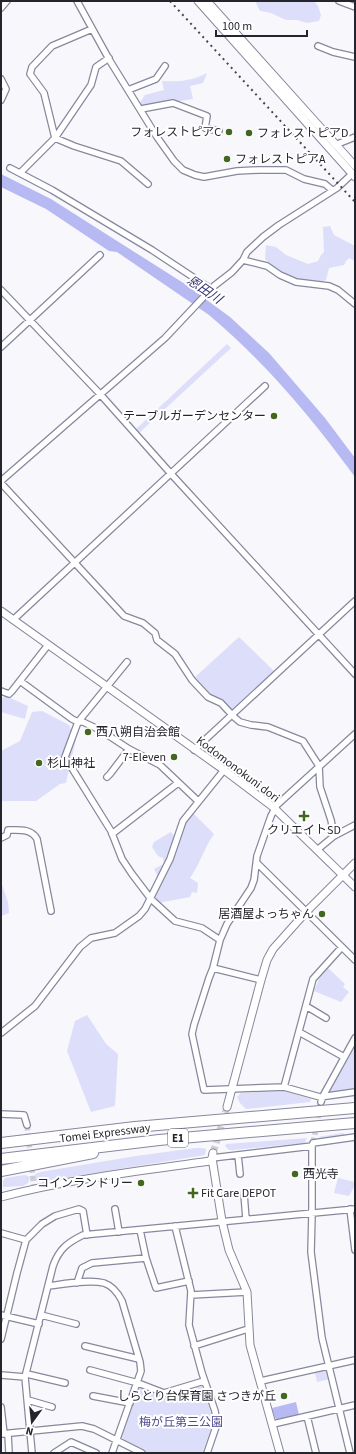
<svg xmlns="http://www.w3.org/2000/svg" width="356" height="1454" font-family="'Source Sans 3','Noto Sans JP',sans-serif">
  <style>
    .green { fill: #dddef9 }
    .water { fill: #b7baf2 }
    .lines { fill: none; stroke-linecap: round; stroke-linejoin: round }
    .minor-tunnel { stroke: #cdcdd3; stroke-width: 5.5; stroke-dasharray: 5.5 3; stroke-linecap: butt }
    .tertiary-tunnel { stroke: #cdcdd3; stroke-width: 7; stroke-dasharray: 7 3.5; stroke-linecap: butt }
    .minor-casing { stroke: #87889d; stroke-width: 8 }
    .tertiary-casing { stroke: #87889d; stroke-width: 9 }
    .secondary-casing { stroke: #87889d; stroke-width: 9 }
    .motorway-casing { stroke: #87889d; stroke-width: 12 }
    .minor { stroke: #fff; stroke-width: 5.5 }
    .tertiary { stroke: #fff; stroke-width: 7 }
    .secondary { stroke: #fff; stroke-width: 7 }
    .motorway { stroke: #fff; stroke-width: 10 }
    .rail { stroke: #46464e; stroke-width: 2; stroke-dasharray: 2 4; stroke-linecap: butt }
    .poi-dot { fill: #436720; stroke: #fff; stroke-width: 1.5 }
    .labels { text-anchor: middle; stroke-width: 4; stroke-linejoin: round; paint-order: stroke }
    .shield { fill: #fff; stroke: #66666d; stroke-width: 1 }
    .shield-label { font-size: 11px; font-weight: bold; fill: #25252e }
    .poi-label { font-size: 12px; fill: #25252e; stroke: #fff; text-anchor: end }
    .street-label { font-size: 12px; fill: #25252e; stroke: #fff }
    .park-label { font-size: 12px; fill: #4f4d91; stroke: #fff }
    .water-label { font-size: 13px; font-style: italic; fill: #373374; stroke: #fff }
  </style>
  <rect width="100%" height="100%" fill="#f7f7fc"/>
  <path class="green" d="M255,1H314L318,6L321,15L319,21L307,23L297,20H286L271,13L260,11Z
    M207,73L203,83L190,86L193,99L141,107L139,104L145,95L164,90L162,81C179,82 192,81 207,73Z
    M330,226L334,235L355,246V261L349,258L346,261L344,265L329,268L326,280C308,289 278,272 265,259L266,245L276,247L286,255L308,264L318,261L321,255L324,252L323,227Z
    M227,344L231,348L139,433L135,430Z
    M239,637L274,671L231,711L221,700L211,695L194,678Z
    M6,696L28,706L25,719L1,712V699Z
    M42,711L69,725L76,739L66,783L60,784L36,801H1V751L20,741L32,712Z
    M193,813L214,834C204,848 200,864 190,878L198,883L197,893L192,892L190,897L158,903L154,899L175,856L183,828Z
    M171,832L174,836C171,850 164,863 158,877L154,869L164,864L163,858L158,856L152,847L154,842Z
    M1,882L8,902L9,913L1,916Z
    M328,968L345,984L343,987L349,992L341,1002L314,991L320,977Z
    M87,1015L106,1044L118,1054L115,1106L91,1112L67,1051L75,1021Z
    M355,1042V1090L328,1094Z
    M285,1091L311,1099L310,1102L246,1109L240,1103L237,1097L241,1093Z
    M343,1133L346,1135C338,1137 326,1140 318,1137Z
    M307,1138L304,1143L234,1150H229L225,1146L226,1144Z
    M196,1148H203L206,1149L205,1155L39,1182L36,1181L35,1174L40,1172L136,1156Z
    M25,1175L30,1177L28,1183L23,1186L3,1187V1181L5,1178Z
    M338,1178L355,1182V1185L349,1196L334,1193Z
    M325,1370L328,1372L330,1379L317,1382L315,1373Z
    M202,1386L214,1421L202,1453H149L123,1440L122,1436L139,1388L144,1387L159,1393Z"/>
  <path class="water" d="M1,174L51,199L84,220L185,284L230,317L269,353L325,418L355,458V477C312,418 265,362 209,315L117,252L109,251L46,209L1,187Z
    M296,1402L299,1415L278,1420L275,1418L272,1408Z"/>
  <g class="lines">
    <path class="minor-tunnel" d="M27,1125L34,1188
      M313,1143L321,1102"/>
    <path class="tertiary-tunnel" d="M213,1153L227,1107"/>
    <defs>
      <path id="minor" d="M77,1L110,61L157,137L174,161L183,170L195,175L204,177L237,171L258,170H286L304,179L325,184L332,190
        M339,1L355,7
        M1,8L7,1
        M92,29L52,46L32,67L30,74L44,93L55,138L74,146L121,161L148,184
        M318,46L333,52L355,57
        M1,79L6,89L1,100
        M128,90L156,79L165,66
        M141,109L173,103L207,116L205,128L219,131
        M335,145L355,137
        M10,168L52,190L152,250L211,289
        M20,173L55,138L91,85L96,67L109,58
        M243,260L267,266L280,275L296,282L329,286L338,290L355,304
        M1,290L100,394L173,476L355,674
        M1,347L100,255
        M1,481L165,338L214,286L232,272L243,260L247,252L263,237L279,225L337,188L352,174
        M1,483L124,616L143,623L155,633L157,640L175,654L192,680L208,697L221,703L234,717L240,722L251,725L268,727L303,741L319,766L320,787L331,820L334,836
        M13,620L265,386
        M20,681L72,719L78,722L127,662
        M1,691L9,694L12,691L48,645
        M355,734L277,805L271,816L257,856L254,880L251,888L227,924L220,940L213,968L209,978L194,1025L192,1034L204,1090L284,1087L320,1097L355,1092
        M194,750L355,601
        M107,777L110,774L129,749
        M198,801L160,765L129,749L100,730L83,722H78L65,757L111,831L122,859L132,874L151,899L175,921L202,928L220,940
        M112,834L178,783
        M1,838L7,835L8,830C18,830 31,828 37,839L51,911
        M317,850L334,836L355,825
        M257,863L355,960
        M213,968L261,980
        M306,1006L326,1018
        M299,1032L344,1057
        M1,1033L35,1006L80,947L91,938L115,933L139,916L145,909L170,859L183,821L224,770
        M284,1087L313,979L341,948
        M321,1102L323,1096L355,1038
        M1,1114L24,1115L27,1125
        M312,1146V1214L311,1252L322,1338L350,1453
        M238,1155L240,1174
        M212,1158L312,1146L313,1143L355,1137
        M244,1194L246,1219
        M115,1209L119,1232
        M350,1209L355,1250
        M175,1226L191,1291L189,1325L202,1373L215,1411L217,1424L207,1453
        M140,1230L146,1258L156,1288L189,1281
        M1,1233L26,1240
        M77,1283L82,1268L92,1263L146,1258
        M48,1286C64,1284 89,1279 104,1283C113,1286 118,1293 122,1301L140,1362L141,1371L112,1453
        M191,1295L247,1292
        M1,1315L39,1324
        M41,1315L76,1324
        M1,1339L17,1273L26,1240L42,1224L55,1216L79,1209L83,1211L87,1235
        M85,1346L139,1359
        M194,1346L248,1329
        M90,1370L138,1383L164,1393L204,1381
        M27,1374L65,1383
        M1,1375L25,1377
        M261,1381L355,1360
        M93,1396L130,1403
        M28,1400L52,1407
        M1,1407L4,1434
        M307,1416L316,1453
        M273,1424L355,1405
        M1,1434L82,1426L94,1429L142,1453
        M8,1434L9,1453
        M32,1453L25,1377L53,1266C59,1249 67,1243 83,1235L355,1209
        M54,1453L71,1442L96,1453"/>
      <path id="tertiary" d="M198,1L355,177
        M207,1L355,166
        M227,1107L261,980L267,960L273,949L306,912L355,863
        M213,1153L212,1158L222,1221L229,1250L247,1292L250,1345L280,1453
        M1,1197C69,1179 140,1171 210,1161L212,1158"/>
      <path id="secondary" d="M1,611L224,770L273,807L355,887"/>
      <path id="motorway" d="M1,1143L135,1127L355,1108
        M1,1159L159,1140L355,1123
        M1,1171L93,1153"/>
    </defs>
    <use href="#minor" class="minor-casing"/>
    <use href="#tertiary" class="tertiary-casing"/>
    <use href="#secondary" class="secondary-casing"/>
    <use href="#motorway" class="motorway-casing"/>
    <use href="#minor" class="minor"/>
    <use href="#tertiary" class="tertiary"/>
    <use href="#secondary" class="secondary"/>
    <use href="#motorway" class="motorway"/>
    <path class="rail" d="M170,1L355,202"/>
  </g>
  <g class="poi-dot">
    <circle cx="229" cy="132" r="4"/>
    <circle cx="249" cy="133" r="4"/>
    <circle cx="227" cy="159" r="4"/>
    <circle cx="274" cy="416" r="4"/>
    <circle cx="88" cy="732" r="4"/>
    <circle cx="174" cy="757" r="4"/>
    <circle cx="39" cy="763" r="4"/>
    <path d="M302 810h4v4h4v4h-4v4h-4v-4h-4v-4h4z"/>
    <circle cx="322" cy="914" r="4"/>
    <circle cx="295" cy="1174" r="4"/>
    <circle cx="141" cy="1183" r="4"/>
    <path d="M191 1187h4v4h4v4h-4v4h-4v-4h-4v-4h4z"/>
    <circle cx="284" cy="1396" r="4"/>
  </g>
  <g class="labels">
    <rect class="shield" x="168" y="1129" width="20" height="18" rx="3"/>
    <g class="shield-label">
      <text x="178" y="1142">E1</text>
    </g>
    <g class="poi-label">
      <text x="221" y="136">フォレストピアC</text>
      <text x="257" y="137" text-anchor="start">フォレストピアD</text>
      <text x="235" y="163" text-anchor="start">フォレストピアA</text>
      <text x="266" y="420">テーブルガーデンセンター</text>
      <text x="96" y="736" text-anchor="start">西八朔自治会館</text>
      <text x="166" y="761">7-Eleven</text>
      <text x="47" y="767" text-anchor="start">杉山神社</text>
      <text x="304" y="834" text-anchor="middle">クリエイトSD</text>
      <text x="314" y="918">居酒屋よっちゃん</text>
      <text x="303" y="1178" text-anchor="start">西光寺</text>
      <text x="133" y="1187">コインランドリー</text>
      <text x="201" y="1197" text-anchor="start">Fit Care DEPOT</text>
      <text x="276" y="1400">しらとり台保育園 さつきが丘</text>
    </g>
    <g class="street-label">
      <text transform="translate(238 769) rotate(37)" y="4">Kodomonokuni dori</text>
      <text transform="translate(105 1133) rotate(-7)" y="4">Tomei Expressway</text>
    </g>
    <g class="park-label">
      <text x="181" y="1426">梅が丘第三公園</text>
    </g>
    <g class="water-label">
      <text transform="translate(205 289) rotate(34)" y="5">恩田川</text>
    </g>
  </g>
  <rect width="356" height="1454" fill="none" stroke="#25252e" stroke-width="4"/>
  <g transform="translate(32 1422) rotate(195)" stroke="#ffffff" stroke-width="3" paint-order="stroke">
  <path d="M0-3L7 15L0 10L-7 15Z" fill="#25252e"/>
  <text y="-6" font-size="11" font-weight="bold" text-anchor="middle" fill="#25252e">N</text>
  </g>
  <path d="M216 30v6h91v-6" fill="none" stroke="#25252e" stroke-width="2"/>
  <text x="222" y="30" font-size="12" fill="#25252e" stroke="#ffffff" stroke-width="3" paint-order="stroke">100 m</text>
</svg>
